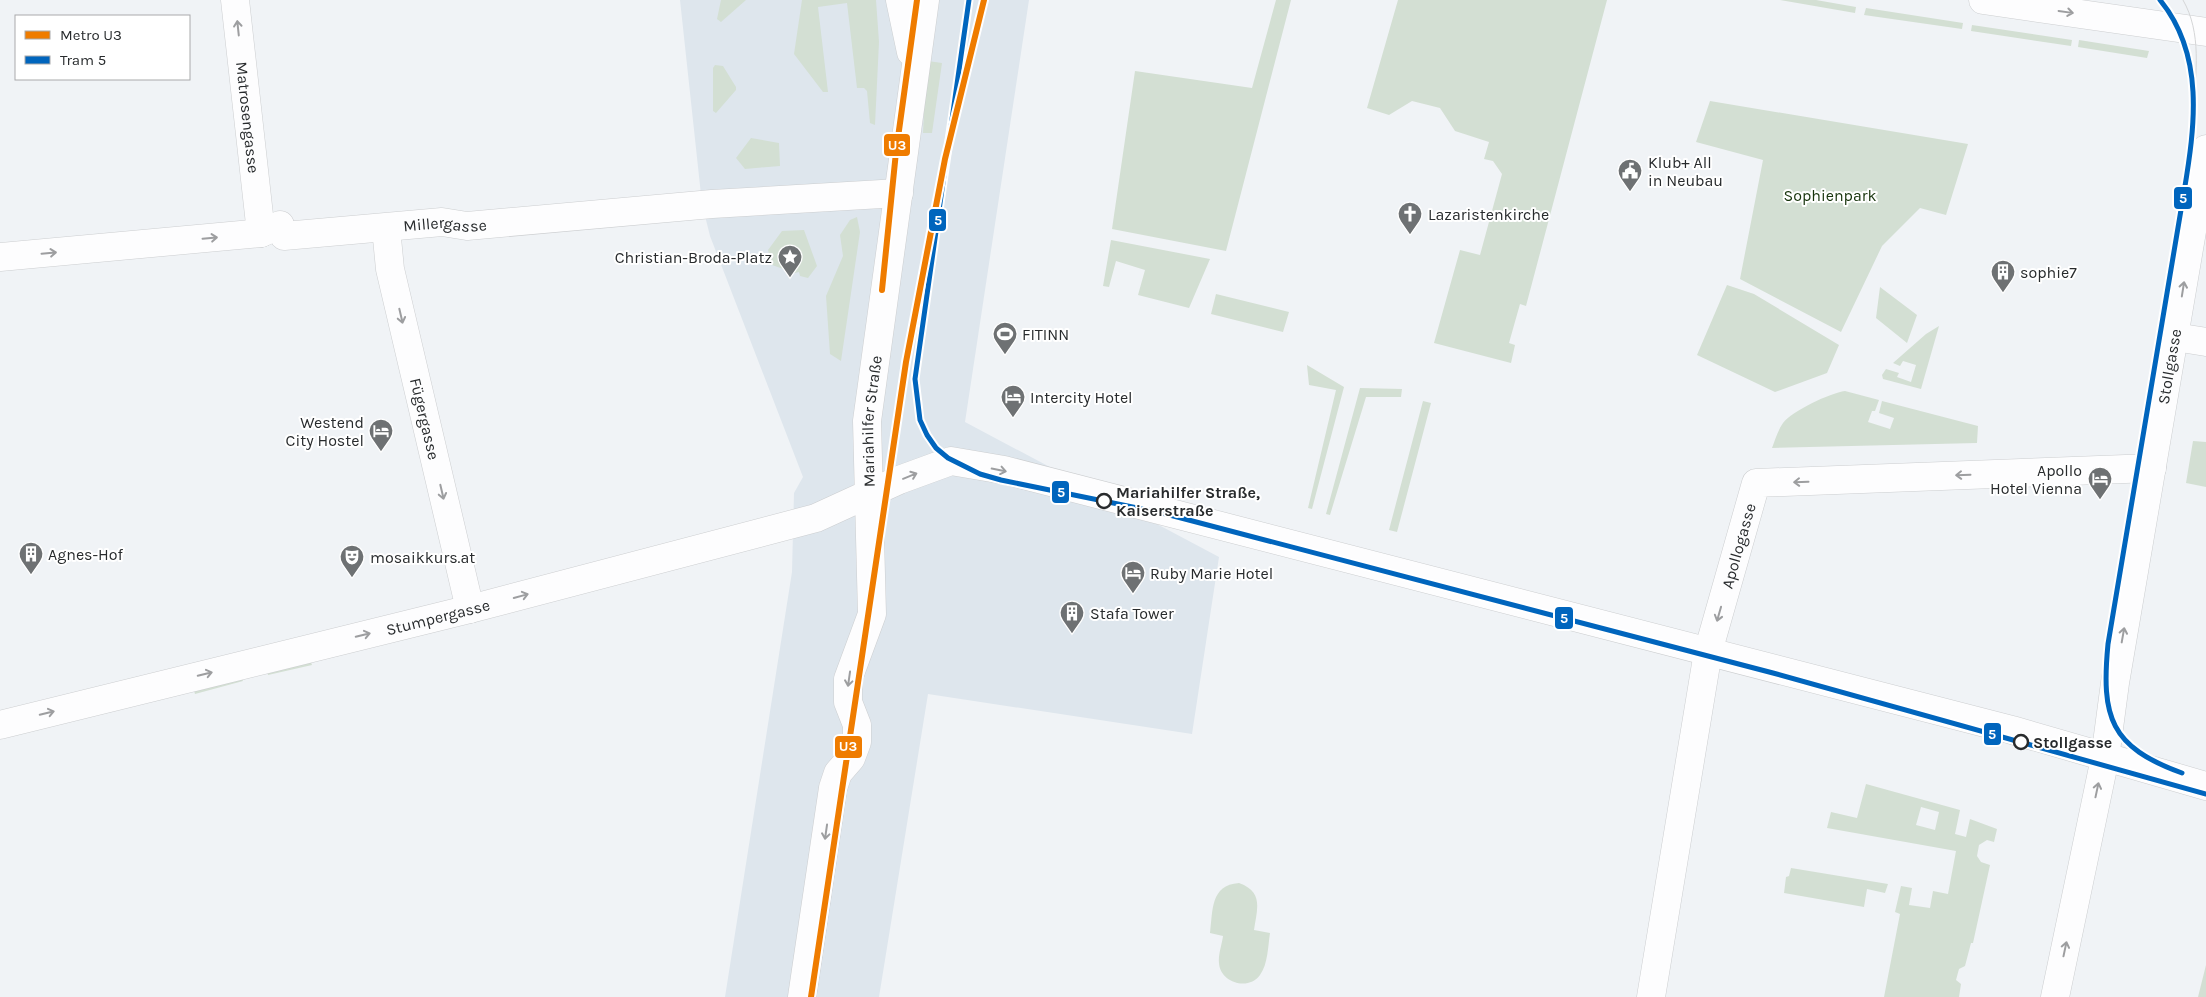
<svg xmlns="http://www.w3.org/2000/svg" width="2206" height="997" font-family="Karla,sans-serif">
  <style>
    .built { fill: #dee6ed }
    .green { fill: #d3dfd3; fill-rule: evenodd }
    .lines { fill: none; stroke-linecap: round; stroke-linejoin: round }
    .minor-casing { stroke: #ccced0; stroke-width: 29 }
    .major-casing { stroke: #ccced0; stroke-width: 29 }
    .minor { stroke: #fdfdfe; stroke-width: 28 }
    .major { stroke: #fdfdfe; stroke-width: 28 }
    .tram { stroke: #d5d6d7; stroke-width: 1 }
    .tram-1-casing { stroke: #fff; stroke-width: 9 }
    .tram-1 { stroke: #0065bd; stroke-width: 5 }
    .metro-1-casing { stroke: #fff; stroke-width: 10 }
    .metro-1 { stroke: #ef7c00; stroke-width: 6 }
    .oneway { stroke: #9d9ea0 }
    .stop-dot { fill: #fff; stroke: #282b2d; stroke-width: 2.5 }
    .labels { text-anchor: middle; stroke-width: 4; stroke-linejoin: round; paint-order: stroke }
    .street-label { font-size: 16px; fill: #282b2d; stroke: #fff }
    .poi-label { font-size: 16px; fill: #282b2d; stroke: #fff; text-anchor: start }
    .park-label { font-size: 16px; fill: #16330b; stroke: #fff }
    .stop-label { font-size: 16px; font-weight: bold; fill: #282b2d; stroke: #fff; text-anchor: start }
    .line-badge { stroke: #fff; stroke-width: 2 }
    .badge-label { font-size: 14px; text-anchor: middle; font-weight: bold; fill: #fff }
  </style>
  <rect width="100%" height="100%" fill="#f0f3f6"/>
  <path class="built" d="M680,0H1029L965,422L1219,557L1192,734L928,694L879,997H725L792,572L794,493L803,477L710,236L702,204Z"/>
  <path class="green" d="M721,0H746L721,22L717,19Z
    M802,0H876L879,42L875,125L870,123L867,91L864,88H857L847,3L818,7L828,92H823L794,54Z
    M1276,0H1291L1226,251L1112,229L1135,71L1252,88Z
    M1398,0H1607L1526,306L1520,304L1509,343L1515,345L1511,363L1434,343L1460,250L1480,255L1502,174L1493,161L1484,159L1489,142L1455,131L1440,108L1412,101L1389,115L1367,108Z
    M1780,0H1816L1856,7L1855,13Z
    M1866,8L1963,23L1962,29L1864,15Z
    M1972,25L2072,40L2071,46L1971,31Z
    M2079,40L2149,51L2147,58L2078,47Z
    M928,61L942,63L932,133H923L926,66Z
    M715,65L723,66L736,87V90L716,113L713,111V68Z
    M1710,101L1968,144L1946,215L1920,208L1882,246L1841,332L1740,279L1763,160L1696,142Z
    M751,138L779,143L780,166L745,169L736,158Z
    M857,217L860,232L841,361L830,354L826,296L843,256L840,235L850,220Z
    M804,230L817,266L808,278L800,276L799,272L795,273L772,265L768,250L782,231Z
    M1111,240L1210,259L1189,308L1138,295L1145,270L1116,261L1109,287L1103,286Z
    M1727,285L1754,294L1839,345L1827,373L1775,392L1697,355Z
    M1880,287L1917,315L1907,343L1876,318Z
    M1216,294L1289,312L1283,332L1211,314Z
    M1939,326L1921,389L1883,379L1882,375L1886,369L1899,373L1897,377L1911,382L1916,365L1903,361L1900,366L1893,363L1926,334Z
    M1307,365L1344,387L1312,509L1308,508L1336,390L1309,385Z
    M1360,388L1402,389L1401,397H1366L1330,515L1326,514Z
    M1845,391L1879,400L1875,411H1872L1868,422L1890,429L1894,418L1879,413L1882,401L1978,426L1977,443L1772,448C1775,440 1778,430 1783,423C1792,411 1830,393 1845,391Z
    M1423,401L1431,403L1397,532L1389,530Z
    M2193,441L2206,442V487L2186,483Z
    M309,657L312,665L268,675L266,669Z
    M241,676L243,681L195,694L193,688Z
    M1866,784L1960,810L1955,834L1966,837L1970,819L1997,829L1994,842L1987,840L1979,845L1977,856L1981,862L1990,865L1973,943H1971L1965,966L1959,969L1956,980L1961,984L1959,997H1884L1900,914L1895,912L1901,886L1912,888L1909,905L1930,908L1933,891L1948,894L1956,851L1827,828L1831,812L1857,818ZM1921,807L1939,812L1935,830L1916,825Z
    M1791,868L1888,884L1885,893L1867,889L1864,907L1784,893L1786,877L1789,876Z
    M1239,883C1264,892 1257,909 1254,930L1270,933C1268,946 1268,964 1260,975C1249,991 1220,983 1219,963C1218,955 1222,944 1223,936L1210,933C1213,911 1210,885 1239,883Z
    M2206,965V997H2198Z"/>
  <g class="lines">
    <defs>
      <g id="minor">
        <path id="s1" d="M235,0L261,233"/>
        <path d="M900,0L911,52"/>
        <path id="s2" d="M386,228L390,269L470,609"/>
        <path id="s3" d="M0,257L261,233L280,225L284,236L442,222L467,226L712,204L899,193"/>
        <path d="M2175,337L2206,342"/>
        <path id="s4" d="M0,725L470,609L816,518L899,480L951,461L1004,470L2012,730L2206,786"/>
        <path id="s5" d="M802,997L833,788L838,773L851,758L857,742V725L848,702V679L872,614L867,421L925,0"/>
        <path id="s6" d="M1651,997L1708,652L1756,483L2152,468"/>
        <path id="s7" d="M2055,997L2105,758L2115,683L2206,149"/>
      </g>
      <path id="major" d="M1983,0L2206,32"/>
    </defs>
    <use href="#minor" class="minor-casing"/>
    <use href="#major" class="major-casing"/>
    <use href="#minor" class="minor"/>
    <use href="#major" class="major"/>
    <path class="tram" d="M2183,0C2202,33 2196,73 2193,110"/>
    <defs>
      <path id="tram-1" d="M969,0L915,379L920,420L927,435L936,448L948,458L980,474L1001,480L1162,513L1773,673L2206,794
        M2160,0C2205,55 2195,126 2184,192L2108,644C2101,717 2110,747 2182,773"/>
    </defs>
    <use href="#tram-1" class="tram-1-casing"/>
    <use href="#tram-1" class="tram-1"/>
    <defs>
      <path id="metro-1" d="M882,290L896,152L917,0
        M811,997L906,362L945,159L984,0"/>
    </defs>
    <use href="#metro-1" class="metro-1-casing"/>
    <use href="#metro-1" class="metro-1"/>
  </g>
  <defs><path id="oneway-shaft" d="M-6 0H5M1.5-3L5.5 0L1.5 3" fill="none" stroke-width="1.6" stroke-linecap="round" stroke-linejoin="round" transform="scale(1.25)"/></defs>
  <g class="oneway">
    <use href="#oneway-shaft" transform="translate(2066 12) rotate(8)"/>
    <use href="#oneway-shaft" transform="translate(238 28) rotate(-96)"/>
    <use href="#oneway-shaft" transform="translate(210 238) rotate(-5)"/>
    <use href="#oneway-shaft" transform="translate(49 253) rotate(-5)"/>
    <use href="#oneway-shaft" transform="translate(2183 289) rotate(-81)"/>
    <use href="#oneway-shaft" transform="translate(401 316) rotate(77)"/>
    <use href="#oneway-shaft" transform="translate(999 470) rotate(11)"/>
    <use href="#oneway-shaft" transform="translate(1963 475) rotate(178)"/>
    <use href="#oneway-shaft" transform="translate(910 476) rotate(-22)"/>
    <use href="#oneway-shaft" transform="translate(1801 482) rotate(178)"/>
    <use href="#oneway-shaft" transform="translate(442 492) rotate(77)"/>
    <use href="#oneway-shaft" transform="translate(521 596) rotate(-15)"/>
    <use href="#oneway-shaft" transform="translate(1719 614) rotate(106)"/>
    <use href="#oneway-shaft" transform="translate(363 635) rotate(-14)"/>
    <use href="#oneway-shaft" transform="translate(2123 635) rotate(-80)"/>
    <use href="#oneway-shaft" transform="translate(205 674) rotate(-14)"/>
    <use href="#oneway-shaft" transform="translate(849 679) rotate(98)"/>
    <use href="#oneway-shaft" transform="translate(47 713) rotate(-14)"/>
    <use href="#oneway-shaft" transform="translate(2097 790) rotate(-78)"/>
    <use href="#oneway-shaft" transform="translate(826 832) rotate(98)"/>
    <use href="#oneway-shaft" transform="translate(2065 949) rotate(-78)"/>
  </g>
  <defs>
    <symbol id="civic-pin" viewBox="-11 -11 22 30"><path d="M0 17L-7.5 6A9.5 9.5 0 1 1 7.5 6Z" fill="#6e7173" stroke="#fff"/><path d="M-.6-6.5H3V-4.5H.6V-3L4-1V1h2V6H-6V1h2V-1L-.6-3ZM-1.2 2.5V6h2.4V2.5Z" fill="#fff"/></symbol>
    <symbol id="church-pin" viewBox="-11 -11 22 30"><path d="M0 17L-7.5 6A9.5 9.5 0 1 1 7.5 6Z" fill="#6e7173" stroke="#fff"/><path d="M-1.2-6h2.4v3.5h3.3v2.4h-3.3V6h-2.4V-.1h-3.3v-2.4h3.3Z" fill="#fff"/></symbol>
    <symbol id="sight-pin" viewBox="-11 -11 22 30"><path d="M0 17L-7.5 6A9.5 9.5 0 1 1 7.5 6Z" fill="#6e7173" stroke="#fff"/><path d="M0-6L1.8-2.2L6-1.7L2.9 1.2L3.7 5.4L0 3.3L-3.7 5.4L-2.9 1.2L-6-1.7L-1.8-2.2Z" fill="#fff"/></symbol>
    <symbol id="building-pin" viewBox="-11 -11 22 30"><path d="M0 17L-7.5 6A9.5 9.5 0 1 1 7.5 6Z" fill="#6e7173" stroke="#fff"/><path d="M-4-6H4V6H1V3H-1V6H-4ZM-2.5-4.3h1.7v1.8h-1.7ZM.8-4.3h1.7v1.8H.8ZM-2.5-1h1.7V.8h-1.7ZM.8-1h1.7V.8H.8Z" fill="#fff"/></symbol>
    <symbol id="stadium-pin" viewBox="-11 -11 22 30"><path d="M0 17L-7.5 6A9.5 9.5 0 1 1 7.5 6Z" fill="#6e7173" stroke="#fff"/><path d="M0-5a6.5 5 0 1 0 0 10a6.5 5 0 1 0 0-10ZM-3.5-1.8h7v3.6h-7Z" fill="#fff"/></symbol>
    <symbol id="hotel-pin" viewBox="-11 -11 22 30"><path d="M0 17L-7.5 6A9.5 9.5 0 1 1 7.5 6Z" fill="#6e7173" stroke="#fff"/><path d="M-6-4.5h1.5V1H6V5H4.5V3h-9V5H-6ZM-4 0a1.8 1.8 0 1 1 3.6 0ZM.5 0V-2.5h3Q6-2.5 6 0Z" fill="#fff"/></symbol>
    <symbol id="theatre-pin" viewBox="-11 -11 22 30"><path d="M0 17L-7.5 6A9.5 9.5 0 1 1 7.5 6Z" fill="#6e7173" stroke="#fff"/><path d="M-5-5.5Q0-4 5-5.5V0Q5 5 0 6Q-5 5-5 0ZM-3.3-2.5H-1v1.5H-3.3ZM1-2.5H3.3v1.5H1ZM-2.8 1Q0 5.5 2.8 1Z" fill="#fff"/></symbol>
  </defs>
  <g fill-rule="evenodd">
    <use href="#civic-pin" x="1616" y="157" width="28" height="38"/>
    <use href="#church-pin" x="1396" y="200" width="28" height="38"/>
    <use href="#sight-pin" x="776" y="243" width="28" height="38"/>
    <use href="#building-pin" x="1989" y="258" width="28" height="38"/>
    <use href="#stadium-pin" x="991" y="320" width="28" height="38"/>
    <use href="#hotel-pin" x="999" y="383" width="28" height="38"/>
    <use href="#hotel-pin" x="367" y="417" width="28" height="38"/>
    <use href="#hotel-pin" x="2086" y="465" width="28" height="38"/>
    <use href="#building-pin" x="17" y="540" width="28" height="38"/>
    <use href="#theatre-pin" x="338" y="543" width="28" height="38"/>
    <use href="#hotel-pin" x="1119" y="559" width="28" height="38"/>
    <use href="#building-pin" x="1058" y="599" width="28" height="38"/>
  </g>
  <g class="stop-dot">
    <circle cx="1104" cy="501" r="7"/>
    <circle cx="2021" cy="742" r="7"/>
  </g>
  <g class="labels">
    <g class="street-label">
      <text dy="6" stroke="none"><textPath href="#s1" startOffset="118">Matrosengasse</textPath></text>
      <text dy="6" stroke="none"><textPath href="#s3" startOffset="456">Millergasse</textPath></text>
      <text dy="6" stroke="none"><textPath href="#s7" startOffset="641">Stollgasse</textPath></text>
      <text dy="6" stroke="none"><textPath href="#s2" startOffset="195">Fügergasse</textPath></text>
      <text dy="6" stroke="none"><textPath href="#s5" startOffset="591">Mariahilfer Straße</textPath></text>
      <text dy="6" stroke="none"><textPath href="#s6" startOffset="460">Apollogasse</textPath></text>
      <text dy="6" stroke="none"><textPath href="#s4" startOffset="451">Stumpergasse</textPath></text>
    </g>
    <g class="poi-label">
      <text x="1648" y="168">Klub+ All<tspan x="1648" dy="18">in Neubau</tspan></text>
      <text x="1428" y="220">Lazaristenkirche</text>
      <text x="772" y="263" text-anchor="end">Christian-Broda-Platz</text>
      <text x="2020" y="278">sophie7</text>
      <text x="1022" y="340">FITINN</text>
      <text x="1030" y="403">Intercity Hotel</text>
      <text x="364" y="428" text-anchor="end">Westend<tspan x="364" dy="18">City Hostel</tspan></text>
      <text x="2082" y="476" text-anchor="end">Apollo<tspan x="2082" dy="18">Hotel Vienna</tspan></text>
      <text x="48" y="560">Agnes-Hof</text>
      <text x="370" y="563">mosaikkurs.at</text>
      <text x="1150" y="579">Ruby Marie Hotel</text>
      <text x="1090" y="619">Stafa Tower</text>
    </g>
    <g class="park-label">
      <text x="1830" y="201">Sophienpark</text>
    </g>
    <g class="stop-label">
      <text x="1116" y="498">Mariahilfer Straße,<tspan x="1116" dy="18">Kaiserstraße</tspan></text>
      <text x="2033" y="748">Stollgasse</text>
    </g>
  </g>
  <g class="line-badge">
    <rect x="883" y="133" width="28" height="24" rx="5" fill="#ef7c00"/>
    <rect x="2173" y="186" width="20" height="24" rx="5" fill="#0065bd"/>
    <rect x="928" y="208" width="19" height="24" rx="5" fill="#0065bd"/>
    <rect x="1051" y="480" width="19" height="24" rx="5" fill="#0065bd"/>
    <rect x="1554" y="606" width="20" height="24" rx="5" fill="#0065bd"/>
    <rect x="1983" y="722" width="19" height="24" rx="5" fill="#0065bd"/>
    <rect x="834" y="735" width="29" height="24" rx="5" fill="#ef7c00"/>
  </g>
  <g class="badge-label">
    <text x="897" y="150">U3</text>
    <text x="2183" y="203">5</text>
    <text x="938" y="225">5</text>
    <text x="1061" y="497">5</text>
    <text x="1564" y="623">5</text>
    <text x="1992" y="739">5</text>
    <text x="848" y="751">U3</text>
  </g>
  <rect x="15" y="15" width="175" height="65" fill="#ffffff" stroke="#a9aaab"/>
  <rect x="25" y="31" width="25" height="8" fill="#ef7c00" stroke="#a9aaab"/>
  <text x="60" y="40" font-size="15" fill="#282b2d">Metro U3</text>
  <rect x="25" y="56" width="25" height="8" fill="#0065bd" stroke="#a9aaab"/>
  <text x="60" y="65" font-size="15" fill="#282b2d">Tram 5</text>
</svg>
